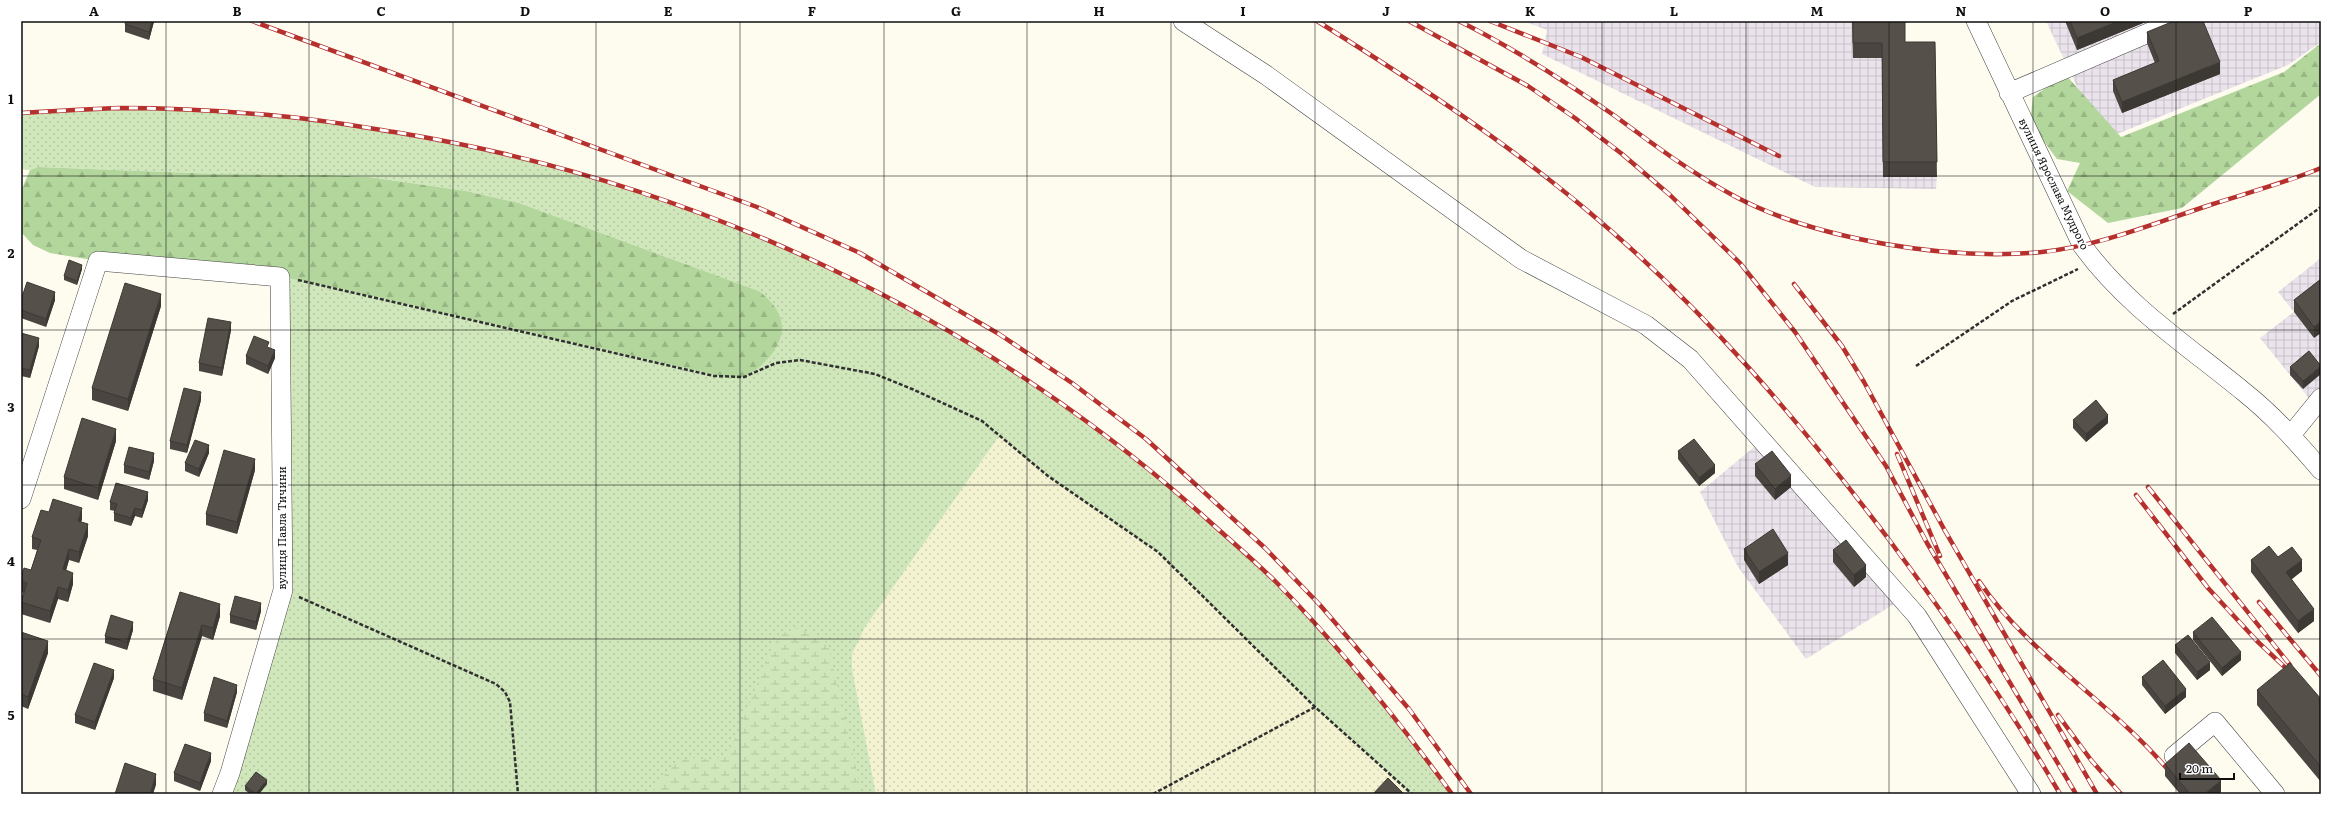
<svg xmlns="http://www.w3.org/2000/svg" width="2342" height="815" font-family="Literata,serif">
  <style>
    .industrial { fill: url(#industrial-grid) }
    .farmland { fill: url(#farmland-dots) }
    .green { fill: url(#green-dots) }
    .forest { fill: url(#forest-firs) }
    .wetland { fill: url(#wetland-marsh) }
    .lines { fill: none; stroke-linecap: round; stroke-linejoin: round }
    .minor-casing { stroke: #414141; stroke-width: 20 }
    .path { stroke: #303030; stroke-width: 2.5; stroke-dasharray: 4 2; stroke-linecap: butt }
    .minor { stroke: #fff; stroke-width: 19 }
    .rail-casing { stroke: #b6302e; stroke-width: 4.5 }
    .rail { stroke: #fff; stroke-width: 3; stroke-dasharray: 9; stroke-linecap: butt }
    .wall { fill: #4a4540 }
    .shaded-wall { fill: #3c3834 }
    .building { fill: #56504b; stroke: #3c3834 }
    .grid { fill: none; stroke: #0e0e0e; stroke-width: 1; stroke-opacity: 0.55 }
    .labels { text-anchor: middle; stroke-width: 4; stroke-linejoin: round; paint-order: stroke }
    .street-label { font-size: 11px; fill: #0e0e0e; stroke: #fff }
    .neatline { fill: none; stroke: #0e0e0e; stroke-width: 1.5 }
    .grid-label { font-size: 13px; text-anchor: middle; font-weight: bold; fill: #0e0e0e }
  </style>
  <defs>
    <pattern id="industrial-grid" width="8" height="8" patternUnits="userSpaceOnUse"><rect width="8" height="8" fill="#ebe3ec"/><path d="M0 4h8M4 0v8" fill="none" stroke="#c8c2c9"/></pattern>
    <pattern id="farmland-dots" width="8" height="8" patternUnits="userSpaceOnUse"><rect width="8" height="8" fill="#f3f2d1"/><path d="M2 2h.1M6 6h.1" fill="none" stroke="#cfceb2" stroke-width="1.8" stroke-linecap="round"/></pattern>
    <pattern id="green-dots" width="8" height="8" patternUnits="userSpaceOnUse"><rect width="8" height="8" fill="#cfe7bb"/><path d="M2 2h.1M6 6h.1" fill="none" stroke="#b1c5a0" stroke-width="1.8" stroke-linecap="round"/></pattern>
    <pattern id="forest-firs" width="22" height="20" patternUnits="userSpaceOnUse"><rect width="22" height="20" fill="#b2d69b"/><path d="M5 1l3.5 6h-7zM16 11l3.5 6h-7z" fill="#98b684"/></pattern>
    <pattern id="wetland-marsh" width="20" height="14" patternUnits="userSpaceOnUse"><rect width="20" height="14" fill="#cfe7bb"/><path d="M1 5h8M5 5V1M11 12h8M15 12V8" fill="none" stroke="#b1c5a0"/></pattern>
  </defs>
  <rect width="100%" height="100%" fill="#fefcef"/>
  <path class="industrial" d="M1523,21H1905V58L1937,177L1936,189L1815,187L1542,54L1547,30Z
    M2046,21H2321V42L2288,65L2102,140Z
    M2321,258V413L2260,338L2294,312L2278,292Z
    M1760,442L1894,604L1806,659L1738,567L1700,492Z"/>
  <path class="farmland" d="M998,435L1048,476L1158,552L1315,707L1412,794H876L852,668V654L864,627Z"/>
  <path class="green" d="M115,108C353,109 599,157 815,260C891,296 963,339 1033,385C1099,429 1160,477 1218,530C1238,547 1258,564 1276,583C1341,648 1398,720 1452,794H1412L1315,707L1158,552L1048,476L999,436L865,627L852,654V668L876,794H222L283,590L280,277L329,286L729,378L782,326C778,310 771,302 759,291L519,203L466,191L369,177L329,175L218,174L38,167L30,170L21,169V113Z"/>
  <path class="forest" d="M2321,43V94L2182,208L2108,223L2067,191L2080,163L2057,159L2030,123L2033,97L2065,74L2121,137L2284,72Z
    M38,167L218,174L329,175L369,177L466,191L519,203L759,291C770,300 782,312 782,327C782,348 762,368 744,377C740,379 734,378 729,378L329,286L280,277L98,261L50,253L33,245L21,232V191L30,170Z"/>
  <path class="wetland" d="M797,628L820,637L828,644L862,794H651C659,784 666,770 677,763C700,748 717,777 736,737L772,647L783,633Z"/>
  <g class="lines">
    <defs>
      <path id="minor" d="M1183,21L1266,75L1521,259L1646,325L1690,359L1917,616L2031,794
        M1976,21L2082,245C2125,305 2188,346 2244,392C2273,415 2297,442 2321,470
        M2009,93L2176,21
        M2291,435L2321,398
        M21,499L98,261L280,277L283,590L230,773L222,794
        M2174,756L2215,722L2275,794"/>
    </defs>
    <use href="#minor" class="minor-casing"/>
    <path class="path" d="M298,280L714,376L744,377L776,363L800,360L875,374L912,389L982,421L1048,476L1158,552L1315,707L1412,794
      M2173,314L2321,207
      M1916,366L2012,301L2078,269
      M299,597L496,684L505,692L510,702L518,794
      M1153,794L1315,707"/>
    <use href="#minor" class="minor"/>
    <defs>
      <path id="rail" d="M252,21L757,207L860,253L999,334L1072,383L1146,439L1265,548L1320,605L1409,709L1471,794
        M1317,21C1411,80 1504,140 1589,212C1703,307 1801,423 1890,541C1951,623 2009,706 2060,794
        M1409,21L1528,86L1575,118L1622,154L1670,195L1740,263L1795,332L1886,466L1927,543L2076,794
        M1459,21C1513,48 1565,81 1615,116C1654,145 1693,174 1736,197C1818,240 1950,261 2042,252C2100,246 2155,223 2210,205C2247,193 2285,183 2321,168
        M1490,21L1581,57L1779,156
        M21,113C54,111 88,109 121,108C174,108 226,111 279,116C317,119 356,126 394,132C696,181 981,316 1209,521C1231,541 1255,561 1277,583C1341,648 1398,720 1452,794
        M1794,284L1842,346L1864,382L1944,529L2097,794
        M1897,454L1940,556
        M2148,487L2290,665
        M2136,495L2208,588L2257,641L2293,675
        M1979,581C2030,656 2111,702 2169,771
        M2259,602L2321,676
        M2058,715L2091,760L2121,794"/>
    </defs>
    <use href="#rail" class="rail-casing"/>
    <use href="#rail" class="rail"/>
  </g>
  <path class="wall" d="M154,21L149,40L125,32V24Z
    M1852,21L1905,42H1935L1937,177H1883L1882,58H1853Z
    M2065,21H2148L2077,50Z
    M2147,32L2220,74L2122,113L2113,91V80L2155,63L2147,43Z
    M82,269L77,285L64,280V276Z
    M2321,279L2314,338L2294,312V300Z
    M21,300H55L46,327L21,318Z
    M161,306L128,411L92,400V388Z
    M231,330L222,376L199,371V363Z
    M21,333L39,346L30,378L21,376Z
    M269,348L275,358L268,374L246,364V356Z
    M2309,351L2303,389L2290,375V367Z
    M201,400L187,453L170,449V441Z
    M2073,420L2108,423L2086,442L2073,428Z
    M116,441L98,500L64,489V477Z
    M1678,451L1715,473L1699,486L1678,459Z
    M209,453L199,477L185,471V463Z
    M154,461L149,480L124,473V465Z
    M1755,464L1791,487L1775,500L1755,476Z
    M255,470L237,534L206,525V514Z
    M148,500L142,518L135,516L131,526L114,521V513L115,511L110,510V502Z
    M49,512L82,519L81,522L88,536L79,563L69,560L66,570L73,584L68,602L58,599L50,623L21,614V602L24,593L21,592V577L31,570L37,550L32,549V537Z
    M1744,549L1788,565L1759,584L1744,560Z
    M1833,550L1866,577L1854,587L1833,562Z
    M2278,557L2302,571L2291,579L2314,621L2298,633L2251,572V560Z
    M180,592L220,616L213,640L202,636L182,700L153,691V679Z
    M261,611L256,630L230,623V615Z
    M133,630L127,650L105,643V636Z
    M21,632L48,653L28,709L21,706Z
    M2193,632L2241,660L2222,676L2193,640Z
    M2175,645L2210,670L2197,680L2175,653Z
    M2142,677L2186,697L2165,714L2142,685Z
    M114,678L95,730L75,723V715Z
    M2257,690L2321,699V782L2257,705Z
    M237,692L227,728L204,721V713Z
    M211,761L200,791L174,781V773Z
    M2165,764L2221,792L2219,794H2180L2165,776Z
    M267,784L259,794H250L245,790V786Z"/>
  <path class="shaded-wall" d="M152,21H154V22L149,40V32Z
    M2119,21H2148L2077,50V38Z
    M2220,62V74L2122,113V102Z
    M82,265V269L77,285V281Z
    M55,292V300L46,327V319Z
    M161,294V306L128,411V399Z
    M2321,321V333L2314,338V327Z
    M231,322V330L222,376V368Z
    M39,338V346L30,378V370Z
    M275,350V358L268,374V366Z
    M2321,366V374L2303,389V381Z
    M201,392V400L187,453V445Z
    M22,399V407L21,410V402Z
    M2108,415V423L2086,442V434Z
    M116,429V441L98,500V488Z
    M209,445V453L199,477V469Z
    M154,453V461L149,480V472Z
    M255,459V470L237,534V522Z
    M1715,465V473L1699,486V478Z
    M1791,475V487L1775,500V489Z
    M148,492V500L142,518V510Z
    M82,508V519L78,533V521Z
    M135,508V516L131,526V518Z
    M88,524V536L79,563V552Z
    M69,549V560L63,581V569Z
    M1788,553V565L1759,584V572Z
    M2302,560V571L2286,584V572Z
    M1866,565V577L1854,587V575Z
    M73,573V584L68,602V590Z
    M58,587V599L50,623V611Z
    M261,603V611L256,630V622Z
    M220,604V616L213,640V628Z
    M2314,609V621L2298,633V621Z
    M133,622V630L127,650V642Z
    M202,625V636L182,700V688Z
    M48,641V653L28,709V697Z
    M2241,652V660L2222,676V668Z
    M2210,662V670L2197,680V672Z
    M114,670V678L95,730V722Z
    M237,685V692L227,728V721Z
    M2186,689V697L2165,714V706Z
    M211,753V761L200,791V783Z
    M156,774V785L153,794H150Z
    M267,780V784L259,794H256Z
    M2221,780V792L2219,794H2205Z"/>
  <path class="building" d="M126,21H152L149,32L125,24Z
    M1853,21H1905V42H1935L1937,162H1883L1882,43H1853Z
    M2070,21H2119L2077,38Z
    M2174,21H2203L2220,62L2122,102L2113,80L2159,61L2147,32Z
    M69,260L82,265L77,281L64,276Z
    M2321,279V321L2314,327L2294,300Z
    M27,282L55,292L46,319L21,310V300Z
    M125,283L161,294L128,399L92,388Z
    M208,318L231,322L222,368L199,363Z
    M21,333L39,338L30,370L21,368Z
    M254,336L269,342L267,347L275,350L268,366L246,356Z
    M2309,351L2321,366L2303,381L2290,367Z
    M184,388L201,392L187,445L170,441Z
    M2096,400L2108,415L2086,434L2073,420Z
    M82,418L116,429L98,488L64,477Z
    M1694,439L1715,465L1699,478L1678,451Z
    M195,440L209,445L199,469L185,463Z
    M129,447L154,453L149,472L124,465Z
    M224,450L255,459L237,522L206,514Z
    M1772,451L1791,475L1775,489L1755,464Z
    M116,483L148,492L142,510L135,508L131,518L114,513L117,504L110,502Z
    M53,499L82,508L78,521L88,524L79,552L69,549L63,569L73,573L68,590L58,587L50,611L21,602L27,583L21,581V577L24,568L31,570L41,540L32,537L41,510L49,512Z
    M1773,529L1788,553L1759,572L1744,549Z
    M1846,540L1866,565L1854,575L1833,550Z
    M2269,546L2278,557L2292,547L2302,560L2286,572L2314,609L2298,621L2251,560Z
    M180,592L220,604L213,628L202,625L182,688L153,679Z
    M235,596L261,603L256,622L230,615Z
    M111,615L133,622L127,642L105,636Z
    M2212,617L2241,652L2222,668L2193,632Z
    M21,632L48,641L28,697L21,694Z
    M2188,635L2210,662L2197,672L2175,645Z
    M2163,660L2186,689L2165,706L2142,677Z
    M94,663L114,670L95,722L75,715Z
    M2290,663L2321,699V767L2257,690Z
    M214,677L237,685L227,721L204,713Z
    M2189,743L2221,780L2205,794H2190L2165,764Z
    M185,744L211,753L200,783L174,773Z
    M125,763L156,774L150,794H115Z
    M256,772L267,780L256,794L245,786Z
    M1388,778L1404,794H1373Z"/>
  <path class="grid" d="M166,21V794M309,21V794M453,21V794M596,21V794M740,21V794M884,21V794M1027,21V794M1171,21V794M1315,21V794M1458,21V794M1602,21V794M1746,21V794M1889,21V794M2033,21V794M2176,21V794M21,176H2321M21,330H2321M21,485H2321M21,639H2321"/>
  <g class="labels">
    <g class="street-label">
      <text transform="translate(2054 184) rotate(64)" y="4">вулиця Ярослава Мудрого</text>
      <text transform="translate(282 528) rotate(-90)" y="4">вулиця Павла Тичини</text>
    </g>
  </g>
  <rect width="2342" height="815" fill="none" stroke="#ffffff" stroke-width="44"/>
  <path d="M2180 773v6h54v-6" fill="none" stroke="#0e0e0e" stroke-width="2"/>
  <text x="2186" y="773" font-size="12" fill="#0e0e0e" stroke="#ffffff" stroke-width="3" paint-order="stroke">20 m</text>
  <rect x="22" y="22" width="2298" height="771" class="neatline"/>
  <g class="grid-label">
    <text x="94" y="16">A</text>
    <text x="237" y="16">B</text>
    <text x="381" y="16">C</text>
    <text x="525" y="16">D</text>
    <text x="668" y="16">E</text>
    <text x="812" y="16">F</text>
    <text x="956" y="16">G</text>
    <text x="1099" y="16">H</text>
    <text x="1243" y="16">I</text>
    <text x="1386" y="16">J</text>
    <text x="1530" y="16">K</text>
    <text x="1674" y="16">L</text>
    <text x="1817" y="16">M</text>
    <text x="1961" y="16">N</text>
    <text x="2105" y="16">O</text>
    <text x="2248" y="16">P</text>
    <text x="11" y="104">1</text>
    <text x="11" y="258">2</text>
    <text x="11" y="412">3</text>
    <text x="11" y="566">4</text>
    <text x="11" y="720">5</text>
  </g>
</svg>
